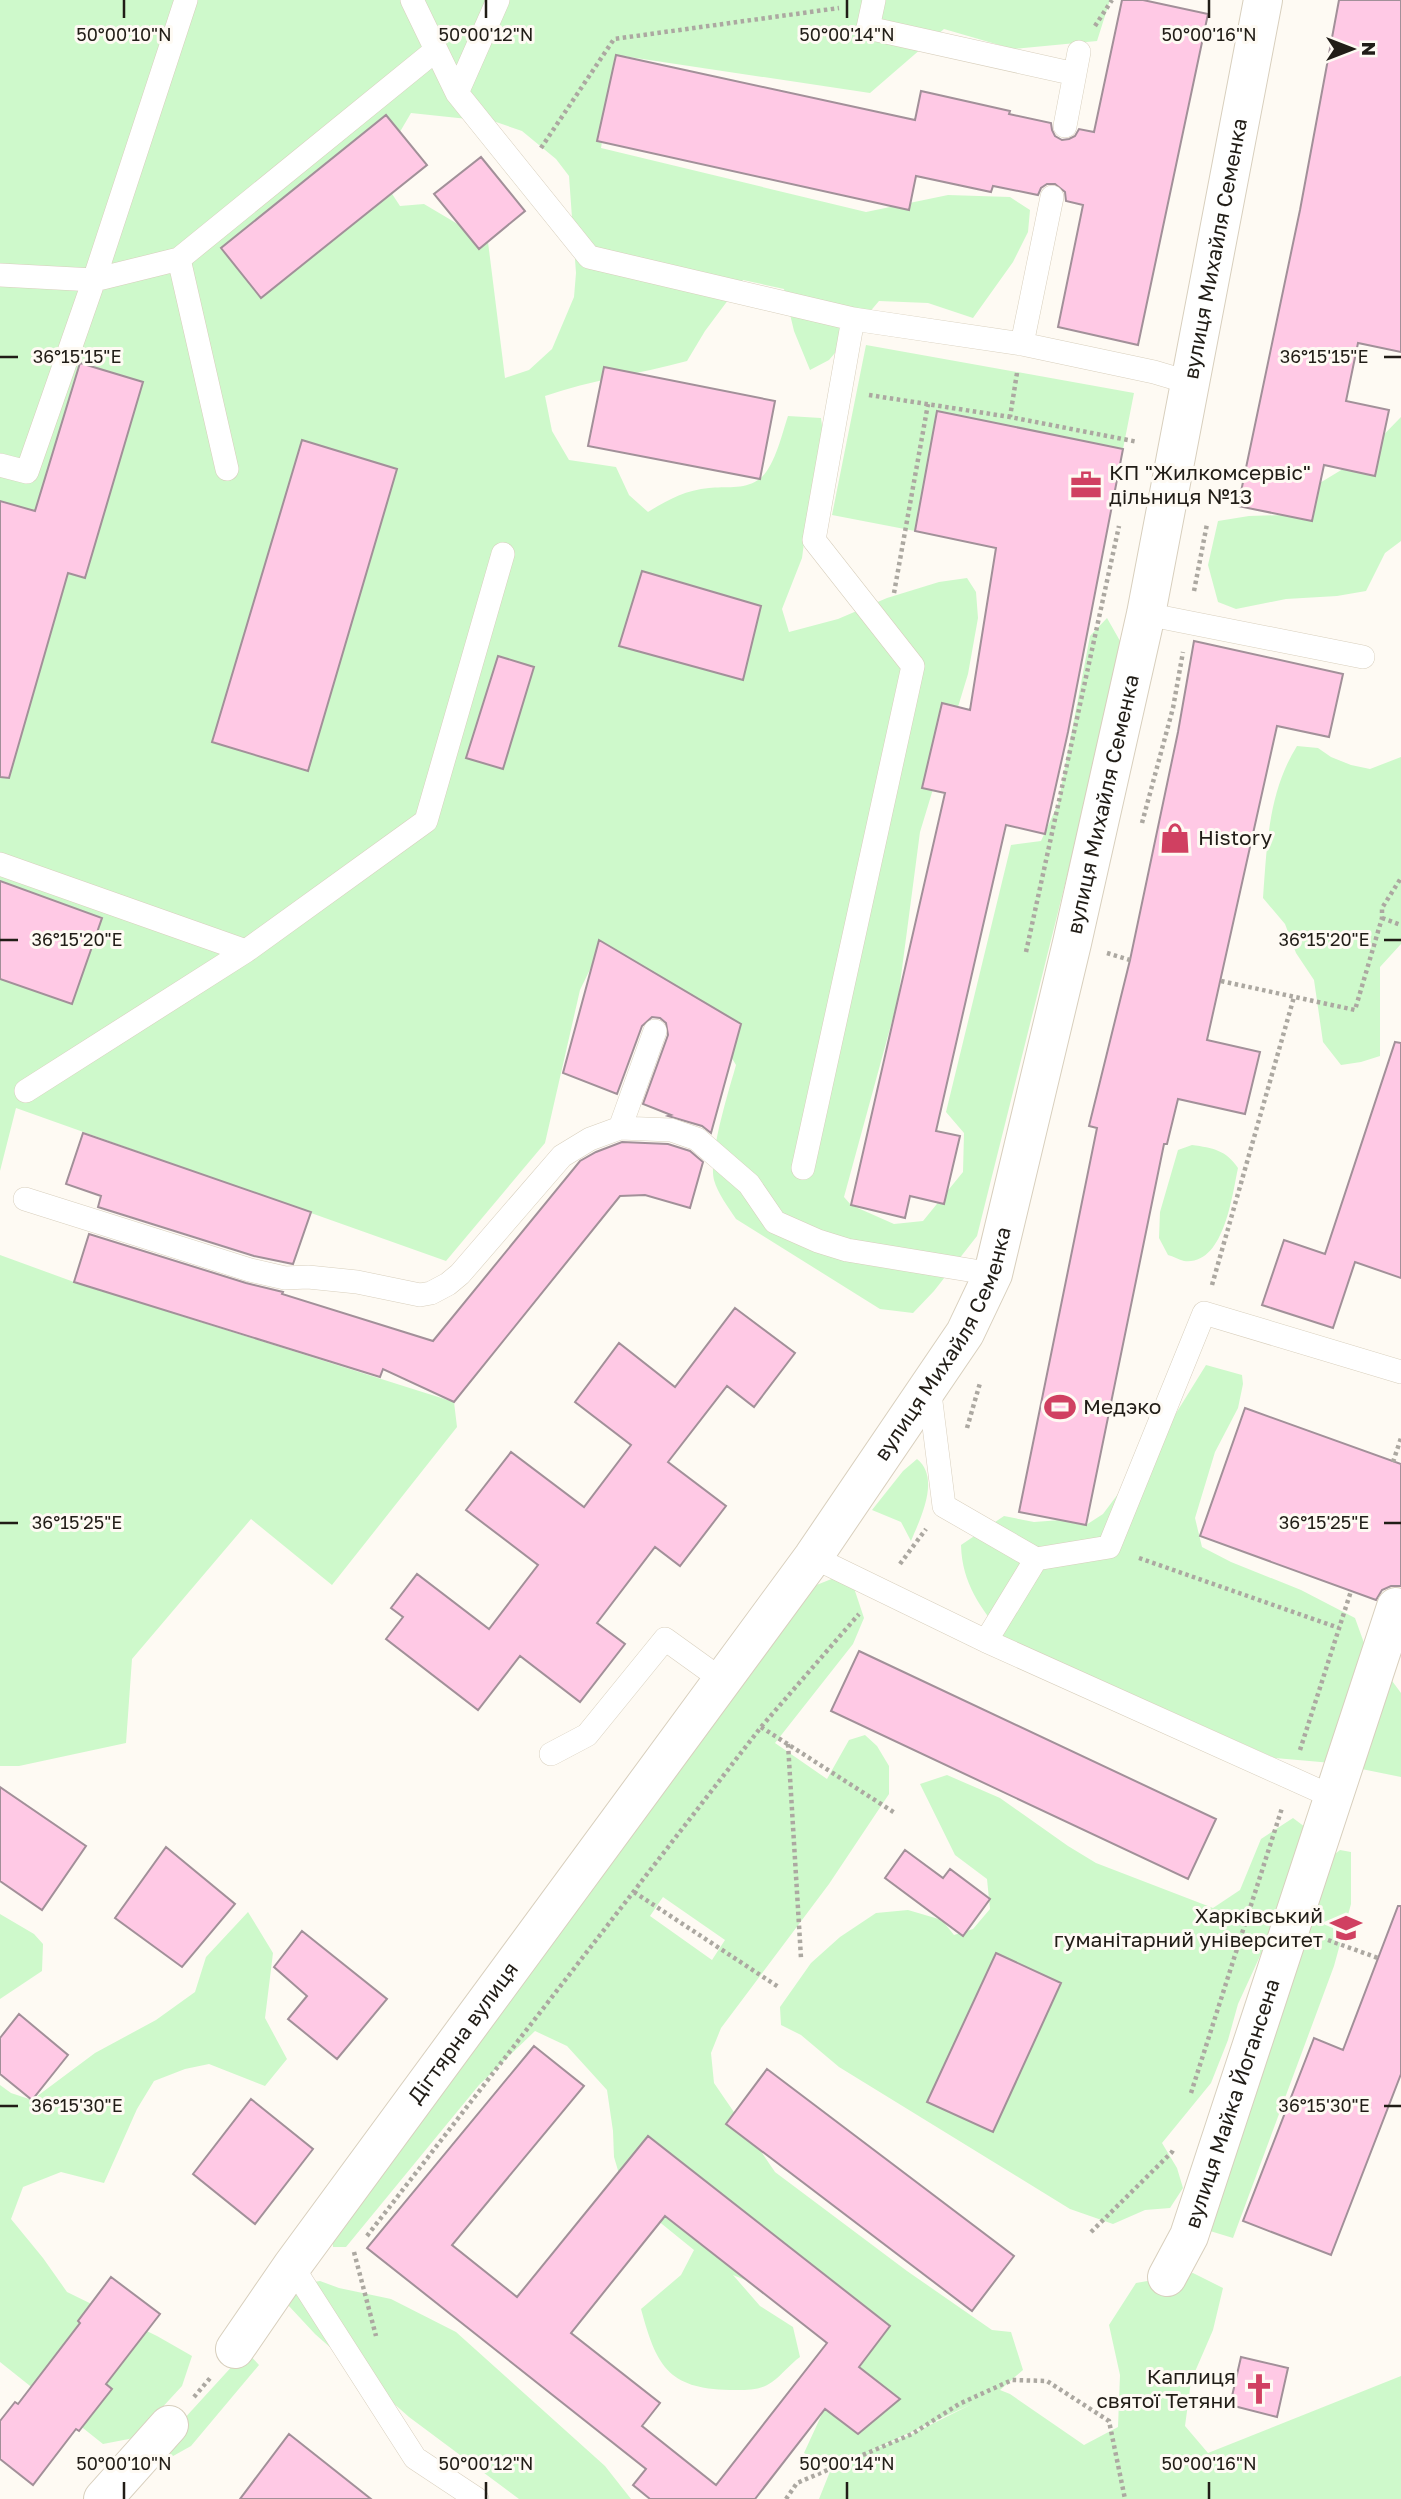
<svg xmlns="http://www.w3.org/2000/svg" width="1401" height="2499" font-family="'Golos Text',sans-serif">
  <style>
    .green { fill: #cef9cb; fill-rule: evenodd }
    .building { fill: #ffc9e5; stroke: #a29099; stroke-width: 2; fill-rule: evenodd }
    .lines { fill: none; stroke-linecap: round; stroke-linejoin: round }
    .service-casing { stroke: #d8cfbd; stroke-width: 24 }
    .minor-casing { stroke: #d8cfbd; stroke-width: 40 }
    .path { stroke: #aca8a1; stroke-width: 4.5; stroke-dasharray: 3.5 3.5; stroke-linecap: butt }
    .service { stroke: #fff; stroke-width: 23 }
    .minor { stroke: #fff; stroke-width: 38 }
    .ticks { fill: none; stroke: #211d17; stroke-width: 2.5 }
    .labels { text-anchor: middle; stroke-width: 6; stroke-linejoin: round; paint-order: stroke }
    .street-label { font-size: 21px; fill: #211d17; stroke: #fefaf3 }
    .poi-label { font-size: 21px; fill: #211d17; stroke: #fefaf3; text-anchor: start }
    .ticks-label { font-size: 18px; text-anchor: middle; fill: #211d17; stroke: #fefaf3; stroke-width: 6; stroke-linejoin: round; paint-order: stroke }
  </style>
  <rect width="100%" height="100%" fill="#fefaf3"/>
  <path class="green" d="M0,0H1110L1097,41L1013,49L944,29L870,93L616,55L601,148L866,212L948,195L1010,197L1030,210L1028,232L1013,262L973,318L928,303L879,301L829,360L810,370L794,331L784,289L743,280L705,331L687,361C640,374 591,380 545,396L552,431L569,460L616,467L629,495L648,512C667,500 686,490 709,488C725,486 743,490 758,480C774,470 782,434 788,416L821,418L823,433L808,513L802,558L782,609L789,632L838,619L887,598L939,582L967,578L976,592L978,618L968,674L920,832L898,999L844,1197L851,1205L894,1224L923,1221L963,1172L964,1133L946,1112L1011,845L1041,841L1058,804L1090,636L1107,618L1124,648L977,1236L934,1291L913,1313L880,1309L736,1219C728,1207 718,1194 714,1180C708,1157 729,1090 736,1065L718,1035L598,953L580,990L545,1143L446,1261L16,1108L0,1171ZM411,113L496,122L522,131L556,159L569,176L576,273L574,297L552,349L529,370L505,378L488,242L424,204L400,206L377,171Z
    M866,345L1134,393L1123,449L938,411L915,531L832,515Z
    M1401,417V541L1385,553L1366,591L1337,596L1286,599L1236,609L1218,602L1208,565L1218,521L1249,516L1283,515L1300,495L1361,458Z
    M1297,746L1318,748L1331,757L1351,765L1370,769L1401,757V944L1380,967V1056L1361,1062L1341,1065L1323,1042L1314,980L1296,953L1285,924L1263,898C1267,846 1268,792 1297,746Z
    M1192,1145C1213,1148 1226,1150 1238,1168C1232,1196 1224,1266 1184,1261C1179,1260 1173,1256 1168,1255L1159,1238L1160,1212L1178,1150Z
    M0,1255L74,1282L454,1402L457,1427L332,1585L251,1519L132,1659L126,1743L19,1766H0Z
    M1206,1365L1242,1375L1243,1384L1238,1408L1215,1452L1195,1518L1202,1547L1231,1562L1301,1590L1355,1618L1364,1643L1401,1693V1777L1332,1763L1275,1758L1004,1637C981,1608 962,1584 961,1545L1004,1516L1034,1522L1061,1520L1086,1525L1103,1514L1165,1431Z
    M917,1459C941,1478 920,1519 911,1541L901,1522L872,1510L903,1471Z
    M834,1578L852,1582L864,1618L853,1644L775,1743L827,1779L849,1740L865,1735L877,1746L889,1766V1794L829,1884L721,2028L711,2053L714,2083L775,2172L907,2271L992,2330L1011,2332L1023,2370L1000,2390L1010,2394L1084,2445L1118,2427L1120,2375L1109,2325L1136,2283L1193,2273L1223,2288L1213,2330L1191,2381L1185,2426L1208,2453L1401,2376V2499H819L831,2469L804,2453L844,2366L832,2315L733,2275L760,2306L793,2327L800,2357C790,2364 782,2375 772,2382C760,2391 744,2390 730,2390C667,2389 656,2364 641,2309L681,2275L694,2250L625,2194L614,2157L613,2131L607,2090L567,2046L535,2031L479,2085L346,2247H333L331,2225L804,1590ZM663,1897L725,1940L712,1960L650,1916ZM972,2404L912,2434L859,2456Z
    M947,1775L1000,1798L1068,1846L1096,1863L1213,1908L1240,1890L1261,1839L1293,1818L1309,1830L1297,1885L1260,1956L1238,2004L1228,2040L1211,2083L1162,2143L1177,2168L1183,2188L1170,2208L1145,2210L1113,2224L1070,2209L839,2067L801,2035L781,2025L780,2007L811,1963L840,1937L876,1913L908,1910L942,1920L954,1935L973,1929L990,1909L987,1879L955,1855L920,1784Z
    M1340,1850L1351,1852V1904L1334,1966L1233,2238L1210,2231L1330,1858Z
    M248,1912L273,1953L265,2018L287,2059L265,2086L209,2064L185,2069L154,2081L137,2109L104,2183L61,2172L23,2187L11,2219L43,2258L67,2292L157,2336L192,2356L182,2386L134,2438L103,2444L0,2362V2085L11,2093L32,2100L95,2053L156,2020L195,1992L206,1957Z
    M0,1914L34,1934L43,1944L42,1971L0,1999Z
    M320,2281L339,2288L391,2299L456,2332L605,2466L631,2499H519L409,2417L315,2334L288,2305L295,2285Z
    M246,2351L259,2365L191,2446L166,2460L172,2432Z"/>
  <path class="building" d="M1122,0H1143L1208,14L1138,345L1058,327L1083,205L1066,201L1065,192L1055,184H1047L1041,188L1038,195L993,186L991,192L916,176L909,210L597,141L616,55L915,120L921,91L1010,111L1009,114L1051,123L1052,130L1055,136L1062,140L1069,139L1075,136L1079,129L1094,132Z
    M1339,0H1401V352L1358,343L1346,401L1389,410L1375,476L1324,465L1312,521L1238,506L1300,210Z
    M386,115L427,165L261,298L221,248Z
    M481,157L525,211L479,249L434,194Z
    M80,363L143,382L85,578L68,573L9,778L0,777V501L35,511Z
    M604,367L775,401L760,479L588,446Z
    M937,411L1123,449L1068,732L1045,834L1006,825L936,1131L960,1136L944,1204L910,1196L905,1218L851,1205L945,793L922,788L942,703L970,710L996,548L915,531Z
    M302,440L397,469L308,771L212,742Z
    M642,571L761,606L743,680L619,646Z
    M1194,641L1343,674L1329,737L1277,726L1207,1040L1260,1052L1245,1114L1178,1099L1167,1144H1164L1086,1525L1019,1512L1097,1128L1089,1126L1130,960L1178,732Z
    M498,656L534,667L503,769L466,758Z
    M0,881L102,918L72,1004L0,979Z
    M599,940L741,1024L711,1133L702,1126L668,1116L671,1115L643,1104L668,1035L666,1023L660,1018L652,1017L642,1026L617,1094L563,1073Z
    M1395,1042L1401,1043V1278L1355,1262L1333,1328L1262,1305L1284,1240L1325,1254Z
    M83,1133L311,1212L293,1264L254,1256L98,1207L101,1196L66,1184Z
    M622,1142L668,1144L690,1151L703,1162L690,1208L645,1195L620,1196L454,1402L383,1369L380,1377L74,1282L89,1234L246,1283L283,1292L282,1294L433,1341L580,1161L596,1152Z
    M735,1308L795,1353L754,1407L727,1386L668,1462L726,1506L680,1566L655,1547L597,1623L625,1644L580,1702L520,1656L478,1710L386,1639L403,1617L391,1608L417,1574L489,1629L538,1565L466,1510L511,1452L584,1507L631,1445L575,1402L619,1343L675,1387Z
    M1245,1408L1401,1464V1586H1391L1382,1590L1376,1600L1200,1536Z
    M859,1651L1216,1819L1188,1879L831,1711Z
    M0,1787L86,1846L42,1910L0,1881Z
    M166,1847L235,1904L182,1967L115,1918Z
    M905,1850L943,1878L950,1869L990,1899L963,1936L885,1878Z
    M1398,1906H1401V2074L1331,2255L1243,2221L1314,2038L1343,2050Z
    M302,1931L387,1999L337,2059L288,2019L307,1996L274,1967Z
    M996,1953L1061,1983L993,2132L927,2102Z
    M19,2014L68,2055L32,2100L0,2074V2038Z
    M534,2046L584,2086L452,2245L517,2297L648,2136L890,2326L859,2367L900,2399L858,2434L825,2409L755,2499H650L633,2485L646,2469L367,2248ZM665,2216L827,2343L716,2485L642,2426L660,2403L571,2333Z
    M767,2069L1014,2256L972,2311L726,2124Z
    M251,2099L313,2149L255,2224L193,2174Z
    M111,2277L160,2314L106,2384L112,2389L79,2431L76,2429L33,2485L0,2459V2421L15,2402L18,2404L80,2323L78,2321Z
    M1241,2357L1288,2368L1277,2417L1230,2405Z
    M289,2434L371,2499H240Z"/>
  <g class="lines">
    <defs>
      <path id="service" d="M412,0L457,93L589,257L853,319L1022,344L1052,197
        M874,0L868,28L1075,74
        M457,93L498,0
        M1065,126L1079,52
        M179,259L227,469
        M0,275L94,280L179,259L436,50
        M1022,344L1154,372L1191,383
        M0,465L27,472L94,280L186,0
        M1146,614L1363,657
        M0,864L246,951
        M655,1031L620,1128L671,1130L697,1139L749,1184L775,1222L818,1241L847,1250L993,1274
        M26,1091L246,951L426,821L503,554
        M803,1168L913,666L814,540L853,319
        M25,1199L250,1270L285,1278L308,1277L357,1282L420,1295L431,1293L448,1284L460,1274L562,1156L590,1139L620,1128
        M929,1386L944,1506L1036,1559
        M813,1557L986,1641L1333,1797
        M986,1641L1036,1559L1109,1547L1204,1313L1401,1372
        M551,1754L587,1735L665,1639L722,1680
        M292,2266L415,2458L477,2499"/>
      <g id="minor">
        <path id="s1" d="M1167,2277L1189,2236L1396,1607"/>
        <path id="s2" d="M235,2349L292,2266L813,1557L965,1333L993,1274L1072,943L1146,614L1263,0"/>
        <path d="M103,2499L169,2425"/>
      </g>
    </defs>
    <use href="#service" class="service-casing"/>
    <use href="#minor" class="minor-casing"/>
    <path class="path" d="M1095,26L1112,0
      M541,148L614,39L839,8
      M1017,373L1010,417L1138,442
      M869,395L1010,417
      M1194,591L1207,524
      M894,593L928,404
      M1142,823L1173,708L1183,652
      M1382,918L1401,925
      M1026,952L1119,526
      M1107,953L1130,960
      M1221,981L1355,1010L1382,918V908L1401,878
      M1212,1285L1294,997
      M967,1428L980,1383
      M1393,1462L1401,1438
      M1139,1558L1339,1628
      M900,1564L926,1529
      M761,1727L895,1813
      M788,1744L801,1958
      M1300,1750L1351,1591
      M634,1892L780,1988
      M1328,1940L1378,1958
      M1191,2093L1282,1808
      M1091,2232L1172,2152L1174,2148
      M367,2236L761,1727L859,1614
      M354,2252L376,2336
      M194,2397L211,2377
      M786,2499L797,2483L912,2434L959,2404L1012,2380L1047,2381L1109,2421L1125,2499"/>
    <use href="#service" class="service"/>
    <use href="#minor" class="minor"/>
  </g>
  <path class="ticks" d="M124,0V18M486,0V18M847,0V18M1209,0V18M0,357H18M1384,357H1401M0,940H18M1384,940H1401M0,1523H18M1384,1523H1401M0,2106H18M1384,2106H1401M124,2482V2499M486,2482V2499M847,2482V2499M1209,2482V2499"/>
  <defs>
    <symbol id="office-bare" viewBox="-9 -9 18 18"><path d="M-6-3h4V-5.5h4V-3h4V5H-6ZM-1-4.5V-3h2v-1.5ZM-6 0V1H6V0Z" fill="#d04061" stroke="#fefaf3" stroke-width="2.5" paint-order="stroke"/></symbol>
    <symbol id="shop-bare" viewBox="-9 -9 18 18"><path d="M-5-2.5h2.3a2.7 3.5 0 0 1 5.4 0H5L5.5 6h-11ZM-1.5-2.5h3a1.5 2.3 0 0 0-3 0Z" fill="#d04061" stroke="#fefaf3" stroke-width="2.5" paint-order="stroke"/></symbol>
    <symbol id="stadium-bare" viewBox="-9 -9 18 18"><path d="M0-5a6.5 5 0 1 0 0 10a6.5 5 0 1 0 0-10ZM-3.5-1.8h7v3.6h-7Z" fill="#d04061" stroke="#fefaf3" stroke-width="2.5" paint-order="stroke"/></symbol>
    <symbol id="university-bare" viewBox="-9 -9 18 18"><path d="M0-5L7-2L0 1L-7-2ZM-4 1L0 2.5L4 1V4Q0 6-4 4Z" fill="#d04061" stroke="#fefaf3" stroke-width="2.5" paint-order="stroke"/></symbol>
    <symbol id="church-bare" viewBox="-9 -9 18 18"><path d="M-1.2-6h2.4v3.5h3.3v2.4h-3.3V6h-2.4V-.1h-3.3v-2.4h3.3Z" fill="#d04061" stroke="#fefaf3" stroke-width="2.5" paint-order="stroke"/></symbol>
  </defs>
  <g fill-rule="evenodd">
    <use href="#office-bare" x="1064" y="463" width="44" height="44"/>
    <use href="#shop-bare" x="1153" y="816" width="44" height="44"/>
    <use href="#stadium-bare" x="1038" y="1385" width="44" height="44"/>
    <use href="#university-bare" x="1324" y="1906" width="44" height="44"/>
    <use href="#church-bare" x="1237" y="2367" width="44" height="44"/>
  </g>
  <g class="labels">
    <g class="street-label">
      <text dy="7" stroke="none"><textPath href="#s2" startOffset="2366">вулиця Михайля Семенка</textPath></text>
      <text dy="7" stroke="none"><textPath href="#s2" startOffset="1799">вулиця Михайля Семенка</textPath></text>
      <text dy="7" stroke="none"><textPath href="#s2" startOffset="1232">вулиця Михайля Семенка</textPath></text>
      <text dy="7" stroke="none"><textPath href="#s2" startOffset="390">Дігтярна вулиця</textPath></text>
      <text dy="7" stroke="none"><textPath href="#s1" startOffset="186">вулиця Майка Йогансена</textPath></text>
    </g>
    <g class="poi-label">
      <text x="1109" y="480">КП "Жилкомсервіс"<tspan x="1109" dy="24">дільниця №13</tspan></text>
      <text x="1198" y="845">History</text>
      <text x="1083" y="1414">Медэко</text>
      <text x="1323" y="1923" text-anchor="end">Харківський<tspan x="1323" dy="24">гуманітарний університет</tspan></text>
      <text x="1236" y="2384" text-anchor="end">Каплиця<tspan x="1236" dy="24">святої Тетяни</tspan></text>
    </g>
  </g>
  <g class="ticks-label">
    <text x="124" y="41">50°00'10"N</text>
    <text x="486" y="41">50°00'12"N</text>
    <text x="847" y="41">50°00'14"N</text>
    <text x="1209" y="41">50°00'16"N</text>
    <text x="1324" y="363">36°15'15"E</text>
    <text x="77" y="363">36°15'15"E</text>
    <text x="77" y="946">36°15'20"E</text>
    <text x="1324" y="946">36°15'20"E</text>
    <text x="77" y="1529">36°15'25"E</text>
    <text x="1324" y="1529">36°15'25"E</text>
    <text x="1324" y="2112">36°15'30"E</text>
    <text x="77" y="2112">36°15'30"E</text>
    <text x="124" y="2470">50°00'10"N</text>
    <text x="486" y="2470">50°00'12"N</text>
    <text x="847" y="2470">50°00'14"N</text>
    <text x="1209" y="2470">50°00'16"N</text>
  </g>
  <g transform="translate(1352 49) rotate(90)" stroke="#fefaf3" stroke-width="5" paint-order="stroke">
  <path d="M0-5L12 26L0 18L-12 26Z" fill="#211d17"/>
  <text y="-10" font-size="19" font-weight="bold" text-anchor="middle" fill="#211d17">N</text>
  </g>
</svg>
